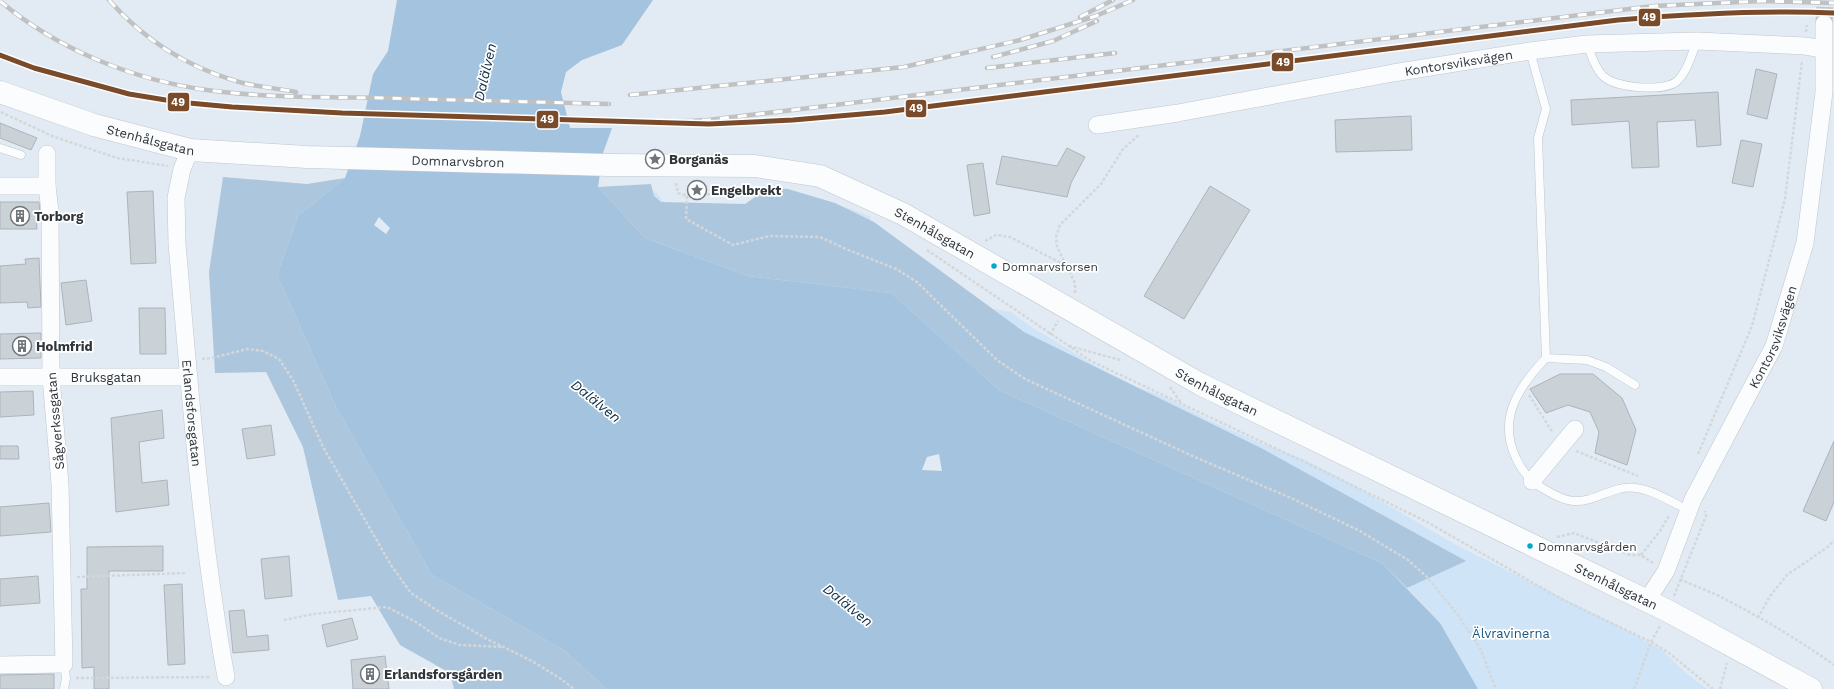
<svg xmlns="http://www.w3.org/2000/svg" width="1834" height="689" font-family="'Work Sans',sans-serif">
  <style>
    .green { fill: #cfe4f7 }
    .forest { fill: #acc6dd }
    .water { fill: #a4c3de; fill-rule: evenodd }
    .building { fill: #cad1d7; stroke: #adb3ba }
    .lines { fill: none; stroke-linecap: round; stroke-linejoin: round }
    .street-tunnel { stroke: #bec7ce; stroke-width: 17; stroke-dasharray: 17 8; stroke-linecap: butt }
    .lane-casing { stroke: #c0c6cd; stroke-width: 9 }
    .street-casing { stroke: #c0c6cd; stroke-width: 18 }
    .secondary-casing { stroke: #c0c6cd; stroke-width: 23 }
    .path { stroke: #d4d7da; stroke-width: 2.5; stroke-dasharray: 3 2; stroke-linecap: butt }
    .lane { stroke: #fbfcfd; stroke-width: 8 }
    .street { stroke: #fbfcfd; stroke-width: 17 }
    .secondary { stroke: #fbfcfd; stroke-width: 22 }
    .rail-casing { stroke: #bfc1c3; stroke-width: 4.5 }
    .rail { stroke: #fff; stroke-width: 3; stroke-dasharray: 9; stroke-linecap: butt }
    .rail-1-casing { stroke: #fff; stroke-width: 8 }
    .rail-1 { stroke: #7a4b2a; stroke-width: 5 }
    .bus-dot { fill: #00a9ce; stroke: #fff; stroke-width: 1.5 }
    .labels { text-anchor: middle; stroke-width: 3.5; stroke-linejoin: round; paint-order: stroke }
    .bus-label { font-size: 12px; fill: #2f353a; stroke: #fff; text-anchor: start }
    .street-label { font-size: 13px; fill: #2f353a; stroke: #fff }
    .poi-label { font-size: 13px; font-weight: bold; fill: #2f353a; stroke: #fff; text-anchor: start }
    .park-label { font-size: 13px; fill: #195785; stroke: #fff }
    .water-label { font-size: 14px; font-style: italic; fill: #0e2d46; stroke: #fff }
    .line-badge { stroke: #fff; stroke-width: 1.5 }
    .badge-label { font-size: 11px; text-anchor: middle; font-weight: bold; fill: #fff }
  </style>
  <rect width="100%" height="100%" fill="#e2ebf3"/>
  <path class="green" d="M601,191H655L670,210L829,203L848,208L871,217L866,243L983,307L1011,312L1033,328L1100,368L1135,386L1167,398L1211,421L1258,442L1303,459L1350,483L1458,546L1617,625L1663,651L1687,674L1707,689H1475L1440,623L1407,588L1409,587L1389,564Z"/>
  <path class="forest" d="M223,177L307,184L345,178L298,216L277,275L336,407L432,575L565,651L606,689H454L450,673L400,645L371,596L338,600L303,447L266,372L215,373L209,272Z
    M651,184L654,196L661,202L745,204L755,197L757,187L788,189L835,203L874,222L1024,332L1261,448L1466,561L1407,588L1382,563L999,390L891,293L748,276L645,238L598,187Z"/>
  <path class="water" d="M397,0H653L622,45L582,60L566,72L561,92L570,128H612L603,153L598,187L645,238L748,276L891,293L999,390L1382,563L1440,623L1478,689H606L565,651L432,575L336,407L277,275L298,216L345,178L360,136L373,74L388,51ZM379,217L390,228L386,234L374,225ZM939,454L942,471L922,470L927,457Z"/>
  <path class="building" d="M1756,69L1777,74L1767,119L1747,114Z
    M1718,92L1721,145L1697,147L1695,120L1657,122L1659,167L1632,168L1629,121L1572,125L1571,100Z
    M1411,116L1412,150L1336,152L1335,120Z
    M0,123L37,138L31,150L0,138Z
    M1741,140L1762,144L1753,187L1732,183Z
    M1067,148L1085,157L1071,183L1067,197L996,184L1002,156L1057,166Z
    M983,163L990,213L974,216L967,165Z
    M1210,186L1250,210L1184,319L1144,296Z
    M153,191L156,263L131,264L127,192Z
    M0,202H39L40,214L36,215L37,229H0Z
    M39,258L41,307L28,308L27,302L0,303V266L26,264L25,259Z
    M86,280L92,321L66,325L61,283Z
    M139,308H165L166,354H140Z
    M41,333V358L0,359V334Z
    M1560,374H1593L1622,398L1636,430L1627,465L1595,453L1599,432L1590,412L1568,405L1546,413L1530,389Z
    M33,391L34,415L0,417V392Z
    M162,410L164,438L139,442L142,483L167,480L169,505L116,512L111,418Z
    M271,425L275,455L247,459L242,429Z
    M1834,441V502L1826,521L1803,511Z
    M0,446H18L19,459H0Z
    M49,503L51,532L0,536V507Z
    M163,546V571H109V689H94V667L82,668L81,589H87V547Z
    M289,556L292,596L265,599L261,559Z
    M38,576L40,603L0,606V579Z
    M182,584L185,664L168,665L164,585Z
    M244,610L247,637L268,635L269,650L233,653L229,611Z
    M352,618L358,639L327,647L322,625Z
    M385,656L389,689H353L351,660Z
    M54,674V689H0V675Z"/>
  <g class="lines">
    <path class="street-tunnel" d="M1824,24L1825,0"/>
    <defs>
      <path id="lane" d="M1587,44C1591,54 1594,66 1602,75C1613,88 1662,92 1676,82C1687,73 1692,53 1697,41
        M1530,51L1546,109L1538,138L1546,358
        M0,148L21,155
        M1635,385L1606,367L1587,360L1546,358C1519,386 1497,419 1516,458C1521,469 1529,479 1539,486C1549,492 1561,500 1573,501C1590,502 1603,493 1619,489C1642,482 1669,501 1688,510
        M64,664L66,678L64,689"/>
      <g id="street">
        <path id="s1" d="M1097,125L1178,113L1393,73L1530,51L1587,44L1697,41L1805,46L1823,49"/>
        <path id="s2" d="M190,150L182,169L176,198L177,244C190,389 200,534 226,677"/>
        <path d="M0,186H47"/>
        <path id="s3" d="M0,377H189"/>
        <path d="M1532,481L1575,429"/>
        <path id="s4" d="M1646,602L1666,571L1693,499L1774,346L1805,243L1824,92V24"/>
        <path d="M0,665L64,664L60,484L51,377L50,212L47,186V154"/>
      </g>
      <g id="secondary">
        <path id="s5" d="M0,92L94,125L190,150L307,157L609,165L755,166L820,176L903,214L1200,384L1668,611L1811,689"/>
      </g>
    </defs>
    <use href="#lane" class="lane-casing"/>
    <use href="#street" class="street-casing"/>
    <use href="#secondary" class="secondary-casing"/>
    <path class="path" d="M1806,32L1807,25
      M1,112L52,136L117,158L168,166
      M676,183L678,193L687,196L741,192L745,184
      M687,196L686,219L733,245L769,236L820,237L846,249L896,269L917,282L997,360L1025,379L1197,458L1291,498L1360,531L1408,560L1427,577L1458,615L1481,650L1496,689
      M985,241L996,235L1010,237L1065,265
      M927,250L1091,361L1315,467L1427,522L1565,601L1651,642L1669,653L1713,689
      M1075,293V283L1057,247L1056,237L1060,225L1101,184L1123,149L1140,134
      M1050,335L1058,321
      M1069,346L1120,360
      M202,359L212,358L247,349L263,351L279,359L293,380L323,447L391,565L411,593L438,611L487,639L532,661L561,679L574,689
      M1170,387L1181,403
      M1529,395L1553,433
      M1576,451L1638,476
      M1698,454L1752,326L1785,199L1802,61
      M1557,537L1574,533L1630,555H1641L1653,563
      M1641,555L1660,531L1670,514
      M77,577L186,573
      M1680,579C1692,585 1706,590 1719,596C1758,616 1798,639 1834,665
      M1674,596L1706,516L1705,511
      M1758,618L1770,596L1787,575L1829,546L1834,540
      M284,620L313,614L387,607L416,622L439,638L460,645L503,647
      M76,678L211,677
      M1634,689L1651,642L1660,626
      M1720,689L1727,663"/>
    <use href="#lane" class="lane"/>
    <use href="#street" class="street"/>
    <use href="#secondary" class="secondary"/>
    <defs>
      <path id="rail" d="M109,0C144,40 185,66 236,81C255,87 276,88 296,92
        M0,1C57,49 133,80 207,90C265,98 325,97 384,98C459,100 534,102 609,104
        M1080,17L1113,0
        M993,57L1053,41L1097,21
        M987,68L1115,53
        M630,95L904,67L1020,40L1096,16L1133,0
        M666,122L708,120L818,107L1654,6L1762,1L1834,3"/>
    </defs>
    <use href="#rail" class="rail-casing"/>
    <use href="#rail" class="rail"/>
    <defs>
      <path id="rail-1" d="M0,55L34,68L129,94L178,102L232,107L342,113L709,124L793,120L885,112L1618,20C1690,14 1762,10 1834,13"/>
    </defs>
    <use href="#rail-1" class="rail-1-casing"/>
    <use href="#rail-1" class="rail-1"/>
  </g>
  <defs>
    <symbol id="sight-ring" viewBox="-11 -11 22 22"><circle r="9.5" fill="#fff" stroke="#6e757b" stroke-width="1.5"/><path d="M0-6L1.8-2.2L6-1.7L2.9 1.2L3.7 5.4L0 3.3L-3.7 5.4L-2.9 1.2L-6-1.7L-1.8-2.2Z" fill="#6e757b"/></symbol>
    <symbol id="building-ring" viewBox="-11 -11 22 22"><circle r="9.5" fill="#fff" stroke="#6e757b" stroke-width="1.5"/><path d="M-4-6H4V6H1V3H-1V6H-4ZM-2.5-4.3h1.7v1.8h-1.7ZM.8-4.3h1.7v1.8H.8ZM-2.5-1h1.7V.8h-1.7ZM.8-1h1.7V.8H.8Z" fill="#6e757b"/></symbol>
  </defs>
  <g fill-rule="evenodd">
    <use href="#sight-ring" x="644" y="148" width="22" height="22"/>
    <use href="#sight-ring" x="686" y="179" width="22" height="22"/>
    <use href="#building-ring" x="9" y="205" width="22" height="22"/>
    <use href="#building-ring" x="11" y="335" width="22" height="22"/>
    <use href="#building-ring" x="359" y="663" width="22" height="22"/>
  </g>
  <g class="bus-dot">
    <circle cx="994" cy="266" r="3.5"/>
    <circle cx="1530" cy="546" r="3.5"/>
  </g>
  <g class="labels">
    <g class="bus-label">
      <text x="1002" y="271">Domnarvsforsen</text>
      <text x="1538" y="551">Domnarvsgården</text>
    </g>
    <g class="street-label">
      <text dy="5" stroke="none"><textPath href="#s1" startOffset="367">Kontorsviksvägen</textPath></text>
      <text dy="5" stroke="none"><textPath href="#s5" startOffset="158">Stenhålsgatan</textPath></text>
      <text dy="5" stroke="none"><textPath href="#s5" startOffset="467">Domnarvsbron</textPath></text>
      <text dy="5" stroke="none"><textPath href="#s5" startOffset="958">Stenhålsgatan</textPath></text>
      <text dy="5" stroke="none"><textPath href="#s4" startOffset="295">Kontorsviksvägen</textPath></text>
      <text dy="5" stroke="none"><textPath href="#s3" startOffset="106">Bruksgatan</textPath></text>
      <text dy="5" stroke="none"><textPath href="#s5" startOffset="1282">Stenhålsgatan</textPath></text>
      <text dy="5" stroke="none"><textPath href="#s2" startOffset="266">Erlandsforsgatan</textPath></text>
      <text transform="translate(55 421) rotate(-95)" y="5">Sågverkssgatan</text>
      <text dy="5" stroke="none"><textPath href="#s5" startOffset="1726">Stenhålsgatan</textPath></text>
    </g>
    <g class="poi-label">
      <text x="669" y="164">Borganäs</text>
      <text x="711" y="195">Engelbrekt</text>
      <text x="34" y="221">Torborg</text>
      <text x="36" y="351">Holmfrid</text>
      <text x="384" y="679">Erlandsforsgården</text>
    </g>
    <g class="park-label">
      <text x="1511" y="638">Älvravinerna</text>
    </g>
    <g class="water-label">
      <text transform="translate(485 72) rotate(-77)" y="5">Dalälven</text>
      <text transform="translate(596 401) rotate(39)" y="5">Dalälven</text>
      <text transform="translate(848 605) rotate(39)" y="5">Dalälven</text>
    </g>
  </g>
  <g class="line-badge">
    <rect x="1638" y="8" width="23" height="19" rx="4" fill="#7a4b2a"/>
    <rect x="1271" y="52" width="23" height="20" rx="4" fill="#7a4b2a"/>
    <rect x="167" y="92" width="23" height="20" rx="4" fill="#7a4b2a"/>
    <rect x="905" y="99" width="22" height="19" rx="4" fill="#7a4b2a"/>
    <rect x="536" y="110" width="23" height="19" rx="4" fill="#7a4b2a"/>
  </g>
  <g class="badge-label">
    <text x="1649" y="21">49</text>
    <text x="1283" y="66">49</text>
    <text x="178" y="106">49</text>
    <text x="916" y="112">49</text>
    <text x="547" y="123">49</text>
  </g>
</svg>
